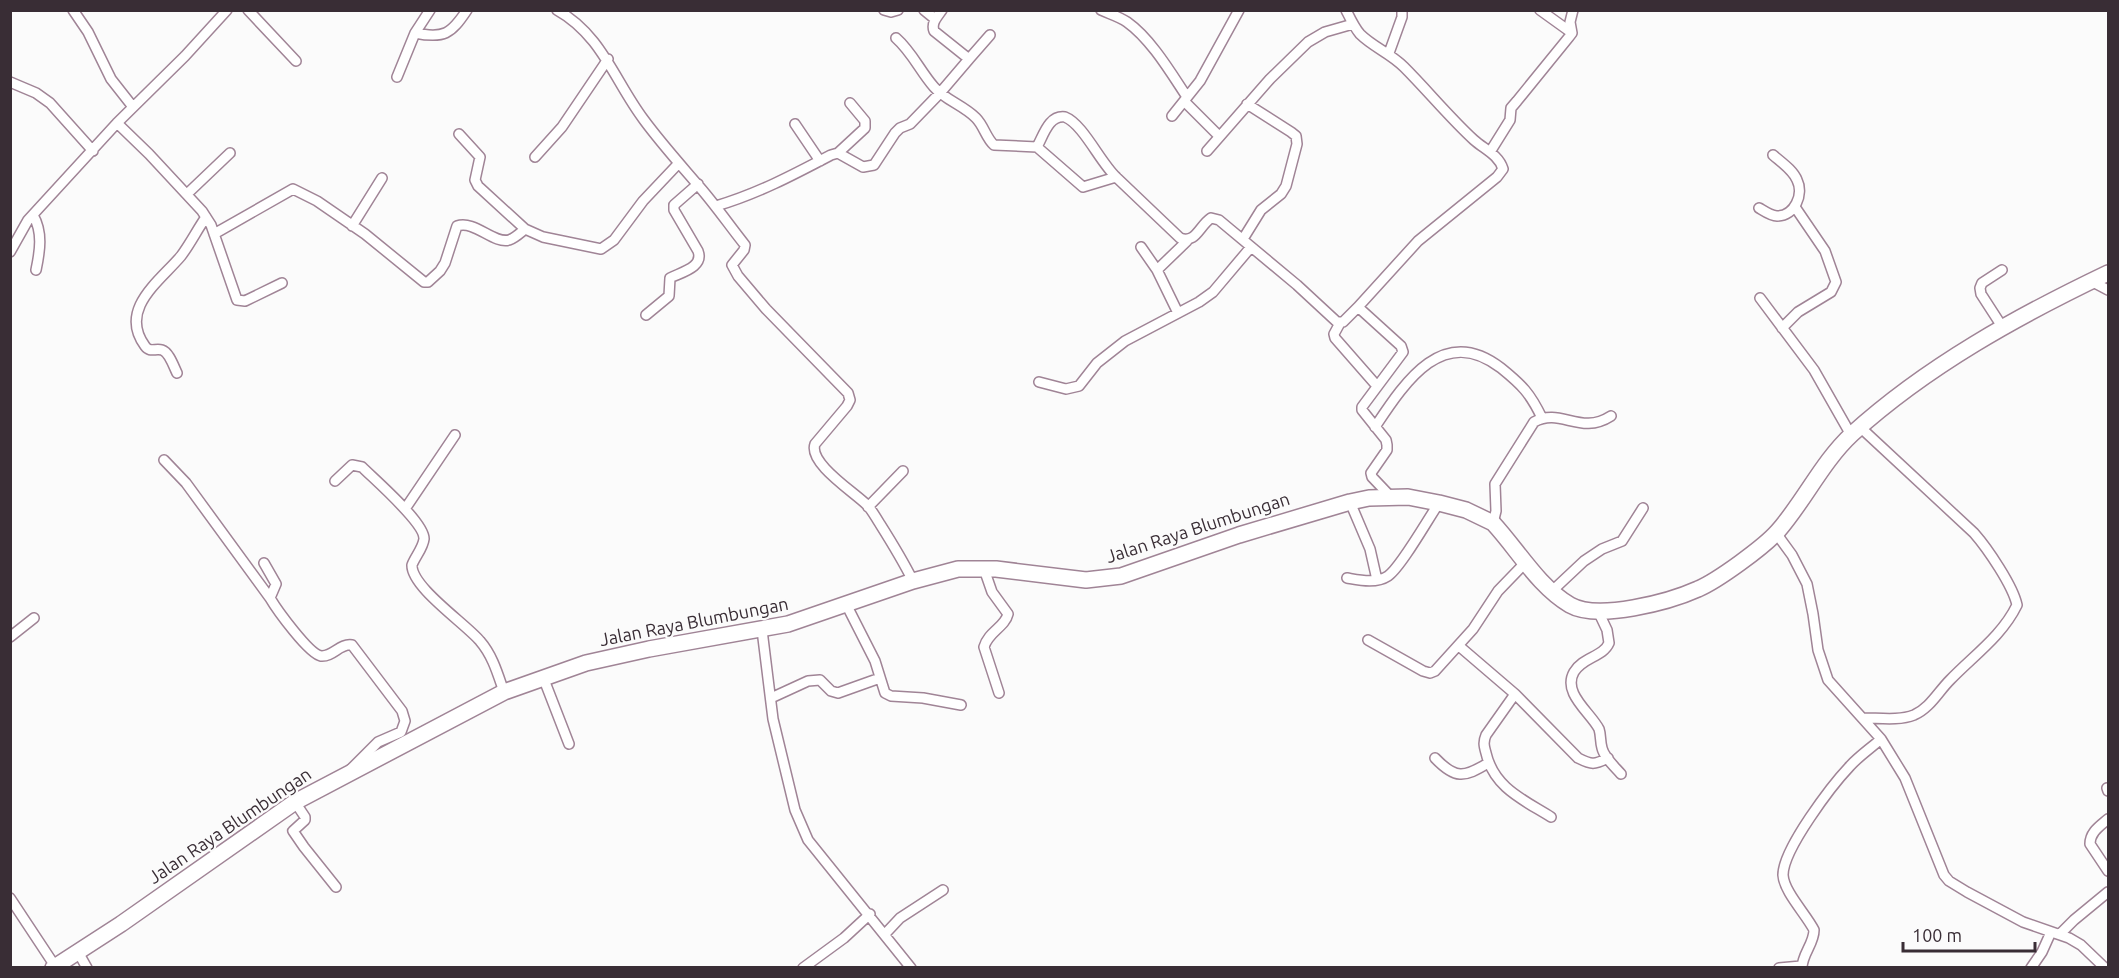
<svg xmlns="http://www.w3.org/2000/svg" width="2119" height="978" font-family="Ubuntu,sans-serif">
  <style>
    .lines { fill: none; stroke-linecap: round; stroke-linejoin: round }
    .street-casing { stroke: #a08496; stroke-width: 12 }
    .primary-casing { stroke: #a08496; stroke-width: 18 }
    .street { stroke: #fff; stroke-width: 9 }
    .primary { stroke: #fff; stroke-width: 15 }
    .labels { text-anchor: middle; stroke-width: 4.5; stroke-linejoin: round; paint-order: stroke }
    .street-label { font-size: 18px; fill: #392d35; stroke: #fbfbfb }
  </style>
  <rect width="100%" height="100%" fill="#fbfbfb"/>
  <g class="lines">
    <defs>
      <path id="street" d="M73,10L88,32L111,79L133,107
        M248,10L296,61
        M557,10C602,35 615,82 644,120C661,143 679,163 697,184C714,203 729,225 745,245L744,250L732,265L738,276L766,309L848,393L850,400L847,406L815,444C808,463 854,492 867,505C872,510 876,518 880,524C892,543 903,561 913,581
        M884,10L891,12L898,10
        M924,10L935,19
        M1101,10C1110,14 1120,17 1127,22C1151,39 1171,73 1187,97
        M1346,10C1350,18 1354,27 1360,34C1373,47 1390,53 1404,67C1428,91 1449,117 1474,140C1484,149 1499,155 1503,169L1497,177L1418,241L1358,307L1401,346L1403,352L1362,407V410L1386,440L1387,445V450L1371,473L1372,477L1391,497
        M1540,10L1572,33
        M415,33C444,39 451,34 467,10
        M896,38C912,52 920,71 934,87C945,100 963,105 976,118C984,126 986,138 994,145L1037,147C1044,134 1049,115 1065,117C1083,124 1100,162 1116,177
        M1389,53L1402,17V10
        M969,59L990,35
        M397,77L415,33L430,10
        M10,82L36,93L50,103L93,151
        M1184,101L1219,136
        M1172,116L1200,81L1239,10
        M117,123L149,154L202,211L211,225L237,300L245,301L282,283
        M795,124L820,161
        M459,134L480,157L475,180L478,186L525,229L543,237L601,249L614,240L643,201L678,164
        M1037,147L1083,187L1116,177L1180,238C1196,244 1199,226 1211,218L1219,220L1297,285L1337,322H1343L1358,307
        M1207,151L1270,79L1308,42L1325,32L1353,24
        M1490,152L1510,120L1511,108L1517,101L1569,37L1572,33L1570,22L1573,10
        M838,153L865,128V121L850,103
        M535,157L562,127L608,59
        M187,194L230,153
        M716,206C757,194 793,175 831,155L838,153L863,167L874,165L895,133L900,128L910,124L940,93L969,59L934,31C931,23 937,17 942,10
        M1759,208C1764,211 1771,216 1777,216C1795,216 1804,194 1797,180C1793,170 1781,162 1773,155
        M33,215C43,232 40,251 36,270
        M352,226L382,178
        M214,234L293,189L317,201L365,234L424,282H428L440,271L445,263L457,226C475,220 493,244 509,240C515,238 520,233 525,229
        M1243,239L1261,210L1281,194L1286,186L1297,144L1296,136L1291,132L1247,104
        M1141,247L1157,270L1178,313
        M10,252L28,220L117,123L185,56L227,10
        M1157,270L1187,241
        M2002,270L1982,283L1980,288L1981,294L2003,328
        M2091,281L2108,290
        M1760,298L1814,370L1851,435
        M646,315L669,296L670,278C682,272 704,267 698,251L674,210V205L698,184
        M1340,323L1334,334L1335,338L1377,386
        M1782,328L1798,312L1831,292L1836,282L1825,251L1795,207
        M177,373C174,367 169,352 162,350C155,348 150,353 145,346C118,309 160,281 181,256C190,244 197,230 206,217
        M1039,382L1066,389L1079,386L1097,363L1125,341L1199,302L1213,292L1251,247
        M1375,427C1405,382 1443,323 1501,368C1522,385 1530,393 1542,418
        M1860,427L1974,533C1988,549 2013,586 2017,605C2002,636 1973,656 1950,680C1938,692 1930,708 1914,715C1899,721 1879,718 1863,718
        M164,460L186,483L270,598
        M335,481L352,465L362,467C375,480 425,523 424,539C423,548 415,557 412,565C411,587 466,624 480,641C493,656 498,675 504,692
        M1350,502L1370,549L1377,580
        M868,507L903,471
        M405,509L455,435
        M1493,523L1496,511L1495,484L1534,422C1561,407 1580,436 1611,416
        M1776,533L1792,555L1807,584L1813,614L1818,650L1828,680L1881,739L1905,778L1944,875L1949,881L1967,892L2023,922L2069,938L2081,945L2105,968
        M264,563L276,584L270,598C277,610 309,654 321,656C333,657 340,643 352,645L402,711L405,721L401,732L378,742L351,769
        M984,569L992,592L1008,614C1005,627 988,632 984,647L999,693
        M1347,578C1359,580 1376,584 1388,576C1401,567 1428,519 1439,503
        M1551,592L1584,561L1602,549L1622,541L1643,508
        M846,604L875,661L885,693L891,696L923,698L961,705
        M1598,611L1607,630L1609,643C1603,657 1583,657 1574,672C1562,693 1590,712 1599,729C1601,735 1600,741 1602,748C1604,757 1614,766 1621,774
        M762,630L773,719L795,810L808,840L911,968
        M10,637L34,618
        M1368,640L1423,671L1430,673L1435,671L1473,629L1498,591L1526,562
        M1459,646L1515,694L1578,758C1592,765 1594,765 1608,758
        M543,677L569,744
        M1515,694L1486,735C1483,742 1484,746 1486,753C1494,788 1524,800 1551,817
        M771,698L808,681L820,680L831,691L838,693L880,678
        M1435,758C1455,779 1464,778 1488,763
        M2107,788L2108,791
        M295,802L305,817V820L293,831L304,847L336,887
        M2108,819C2100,826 2090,832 2090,844L2108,871
        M10,898L55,966
        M885,934L900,918L943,890
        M2060,934L2074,920L2108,892
        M78,952L87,968
        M803,968L844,938L870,914
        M1779,968L1801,966
        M1802,968C1802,954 1814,944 1814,930C1806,914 1784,892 1783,875C1783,849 1832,785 1850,766C1859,756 1871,748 1881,739
        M2031,968L2042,952L2051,932"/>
      <path id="primary" d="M53,968L121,924L295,802L504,692L586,663L649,649L788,624L913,581L958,569H996L1086,580L1121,576L1239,535L1350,502L1369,498L1408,497L1439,503L1466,510L1493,523C1518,550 1538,586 1570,605C1598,621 1669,602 1698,589C1717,581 1764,547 1778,531C1805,500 1822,462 1852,434C1927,366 2018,316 2108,273"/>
    </defs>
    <use href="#street" class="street-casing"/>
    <use href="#primary" class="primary-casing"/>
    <use href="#street" class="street"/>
    <use href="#primary" class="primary"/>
  </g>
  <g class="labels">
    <g class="street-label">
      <text transform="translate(1198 528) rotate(-18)" y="6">Jalan Raya Blumbungan</text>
      <text transform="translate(694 622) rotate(-11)" y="6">Jalan Raya Blumbungan</text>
      <text transform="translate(230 826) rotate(-34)" y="6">Jalan Raya Blumbungan</text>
    </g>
  </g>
  <rect width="2119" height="978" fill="none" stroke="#392d35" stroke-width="24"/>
  <path d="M1903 942v9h132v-9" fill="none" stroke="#392d35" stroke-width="3"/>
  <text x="1912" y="942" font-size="18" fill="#392d35" stroke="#fbfbfb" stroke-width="4.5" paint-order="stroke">100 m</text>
</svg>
